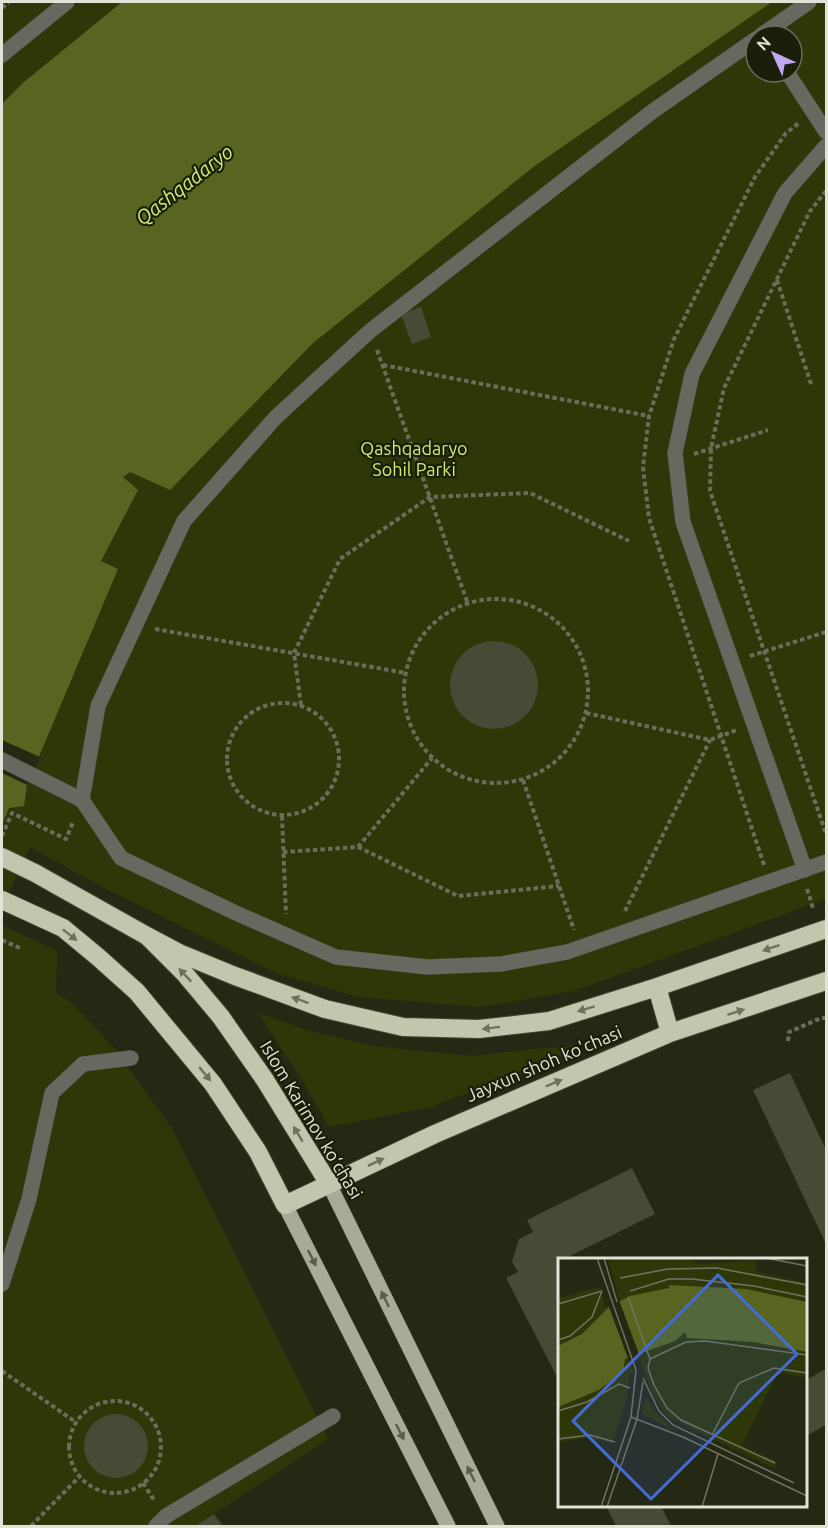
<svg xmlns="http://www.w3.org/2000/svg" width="828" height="1528" font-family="Ubuntu,sans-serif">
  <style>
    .green { fill: #2e3708; fill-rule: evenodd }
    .water { fill: #576521 }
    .pier { fill: #242913 }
    .building { fill: #454b34 }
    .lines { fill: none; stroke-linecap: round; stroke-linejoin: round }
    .minor-casing { stroke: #424732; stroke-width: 16 }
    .major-casing { stroke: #424732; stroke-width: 16 }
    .highway-casing { stroke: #424732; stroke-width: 20 }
    .path { stroke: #696e5b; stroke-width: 4; stroke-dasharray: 4.5 3; stroke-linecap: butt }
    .minor { stroke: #66695f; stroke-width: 15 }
    .major { stroke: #a6ac96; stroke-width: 15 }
    .highway { stroke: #c0c7ac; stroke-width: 18 }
    .oneway { fill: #6d735b }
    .oneway2 { fill: #595e49 }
    .labels { text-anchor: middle; stroke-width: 4.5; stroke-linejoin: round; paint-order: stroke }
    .park-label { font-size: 18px; fill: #cfea74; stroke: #1a1f0a }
    .street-label { font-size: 18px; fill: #e0e4d7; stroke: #1a1f0a }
    .water-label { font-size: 20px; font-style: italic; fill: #d3ed78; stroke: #1a1f0a }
    .inset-road { fill: none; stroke: #6f7461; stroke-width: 1.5 }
    .view { fill: #446cd8; fill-opacity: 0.15; stroke: #446cd8; stroke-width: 3 }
    .inset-edge { fill: none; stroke: #e0e4d7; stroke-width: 3 }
  </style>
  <rect width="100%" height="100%" fill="#242913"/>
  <path class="green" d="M2,2H826V899L574,991L480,1007L358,997L276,973L102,887L30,847L2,908ZM756,36H792V72H756Z
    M2,925L57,951L56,993L70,1001L116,1050L173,1130L328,1439L195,1526H2Z
    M258,1013L310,1031L374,1046L471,1056L574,1045L580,1050L431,1107L329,1127L302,1080Z"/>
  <path class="water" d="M122,2H772L536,165L313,343L170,490L130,472L123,477L138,490L101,561L118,569L27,785L24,806L9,808L2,825V104L24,82Z"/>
  <path class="pier" d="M2,740L40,757L27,785L2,773Z"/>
  <path class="building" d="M421,307L431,337L412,344L401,314Z
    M450 685a44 44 0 1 1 88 0a44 44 0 1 1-88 0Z
    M790,1073L826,1150V1244L753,1090Z
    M632,1168L655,1214L566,1258V1260H560V1374L556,1375L506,1278L518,1272L512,1262L519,1239L533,1232L527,1220Z
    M826,1369V1425L806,1436V1380Z
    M84 1446a32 32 0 1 1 64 0a32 32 0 1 1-64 0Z
    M606,1506H661L671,1526H616Z
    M214,1514L223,1526H195Z"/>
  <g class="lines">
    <defs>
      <path id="minor" d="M760,36L809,2
        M2,55L67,2
        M787,72L826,132
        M2,760L82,800L121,858L238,914L336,957L427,967L501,964L567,952L826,862
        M82,800L98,706L184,521L276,417L370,331L653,111L756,39
        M805,870L683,522L675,453L692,374L785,193L826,146
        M2,1284L29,1199L52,1093L83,1064L131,1058
        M156,1526L166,1516L333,1416"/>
      <path id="major" d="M329,1184L497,1526
        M285,1205L448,1526"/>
      <path id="highway" d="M2,857L35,873L147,936L185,974L221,1017L265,1080L329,1184
        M2,900L63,928L98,957L137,992L213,1084L258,1152L285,1205L435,1134L670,1033L826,981
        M147,936L179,953L235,976L325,1009L403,1027L479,1029L549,1021L657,987L826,929
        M657,987L670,1033"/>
    </defs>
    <use href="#minor" class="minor-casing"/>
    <use href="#major" class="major-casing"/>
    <use href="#highway" class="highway-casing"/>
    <path class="path" d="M2,8L9,2
      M826,191L810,211L724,388L711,448L710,491L826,834
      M777,280L812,387
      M377,350L468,604
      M383,365L649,416
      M694,454L768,430
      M404 691a92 92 0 1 1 184 0a92 92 0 1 1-184 0Z
      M155,629L406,673
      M750,656L826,632
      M227 759a56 56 0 1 1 112 0a56 56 0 1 1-112 0Z
      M301,705L294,653L340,559L430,497L530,493L629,541
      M586,713L710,740L737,730
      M523,780L574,930
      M282,816L286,914
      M2,836L12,813L66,839L73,822
      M358,847L432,758
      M283,852L358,847L458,896L559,886
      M764,865L649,518L643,467L649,416L674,339L755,177L786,133L799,123
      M807,889L813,908
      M625,911L710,740
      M2,940L22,949
      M788,1041L789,1032L821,1018H826
      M2,1371L77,1423
      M69 1447a46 46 0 1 1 92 0a46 46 0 1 1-92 0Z
      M143,1483L154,1500
      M31,1526L80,1476"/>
    <use href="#minor" class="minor"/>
    <use href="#major" class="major"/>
    <use href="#highway" class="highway"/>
  </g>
  <defs><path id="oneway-solid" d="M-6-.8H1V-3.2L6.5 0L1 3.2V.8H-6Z" transform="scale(1.5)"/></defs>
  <g class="oneway">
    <use href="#oneway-solid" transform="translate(70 935) rotate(38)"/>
    <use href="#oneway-solid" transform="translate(771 948) rotate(161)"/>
    <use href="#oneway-solid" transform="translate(185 975) rotate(-133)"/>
    <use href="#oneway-solid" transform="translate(300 1000) rotate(-160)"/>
    <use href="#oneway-solid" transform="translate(586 1009) rotate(163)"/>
    <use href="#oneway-solid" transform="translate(736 1012) rotate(-18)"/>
    <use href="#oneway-solid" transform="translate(491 1028) rotate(173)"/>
    <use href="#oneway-solid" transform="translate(205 1074) rotate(50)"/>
    <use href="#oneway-solid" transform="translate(554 1083) rotate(-23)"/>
    <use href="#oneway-solid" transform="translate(298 1134) rotate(-121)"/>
    <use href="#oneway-solid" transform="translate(376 1162) rotate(-25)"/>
  </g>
  <g class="oneway2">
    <use href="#oneway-solid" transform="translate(312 1258) rotate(63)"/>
    <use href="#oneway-solid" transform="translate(385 1299) rotate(-116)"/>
    <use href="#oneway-solid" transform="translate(400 1432) rotate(63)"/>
    <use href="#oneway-solid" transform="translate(471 1474) rotate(-116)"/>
  </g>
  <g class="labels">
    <g class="park-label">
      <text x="414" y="455">Qashqadaryo<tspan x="414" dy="21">Sohil Parki</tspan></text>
    </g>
    <g class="street-label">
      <text transform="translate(544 1064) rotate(-23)" y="6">Jayxun shoh ko'chasi</text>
      <text transform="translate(311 1120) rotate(59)" y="6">Islom Karimov ko‘chasi</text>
    </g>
    <g class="water-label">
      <text transform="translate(184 185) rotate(-38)" y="7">Qashqadaryo</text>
    </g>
  </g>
  <g transform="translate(558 1258)">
    <rect width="249" height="249" fill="#242913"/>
    <path d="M50,0H130L139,6L197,2L198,13L249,25V120L226,115L218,118L184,187L219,204L217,211L110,159L94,136L82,101L72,105L75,113L71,117L69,141L54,185L29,180L0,184V40L42,29L47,49L62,44ZM88,138L96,152L115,172L84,156Z" fill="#2e3708"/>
    <path d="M111,27L188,31L249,44V94L195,84L129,80L127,74L117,83L67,101L65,113L41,132L0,149V88L24,76L51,49L72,38L111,30Z" fill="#576521"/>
    <path d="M61,42L82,99L71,103L50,46Z" fill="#242913"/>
    <path class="inset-road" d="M39,0L78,112L73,159L125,179L249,238M46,0L59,44M134,0H201M208,0L249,8M62,20L110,11L159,10L249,27M72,33L111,21H134L196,28L249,39M70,39L92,101L90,110L96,127L109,150L123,162L217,205M0,46L44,33M0,82L12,78L34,59L44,33M92,101L128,84L147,83L249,97M85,120L101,153L115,167L236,225M0,153L29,144L61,126L72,130M79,161L85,124M154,177L181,125L216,110L249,115M0,181L32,177L57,184M43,249L73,159M49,249L79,161M144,249L160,196"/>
    <path class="view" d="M160,17L239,96L93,241L15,163Z"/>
    <rect width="249" height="249" class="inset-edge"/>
  </g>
  <rect width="828" height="1528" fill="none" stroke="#e0e4d7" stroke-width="6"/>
  <g transform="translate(774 54) rotate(315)"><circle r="28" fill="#1a1f0a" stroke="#696e5c" stroke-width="1.5"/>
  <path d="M0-4.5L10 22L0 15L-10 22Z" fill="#c2a8f3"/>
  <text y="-9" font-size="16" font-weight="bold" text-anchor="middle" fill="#e0e4d7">N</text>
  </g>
</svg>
